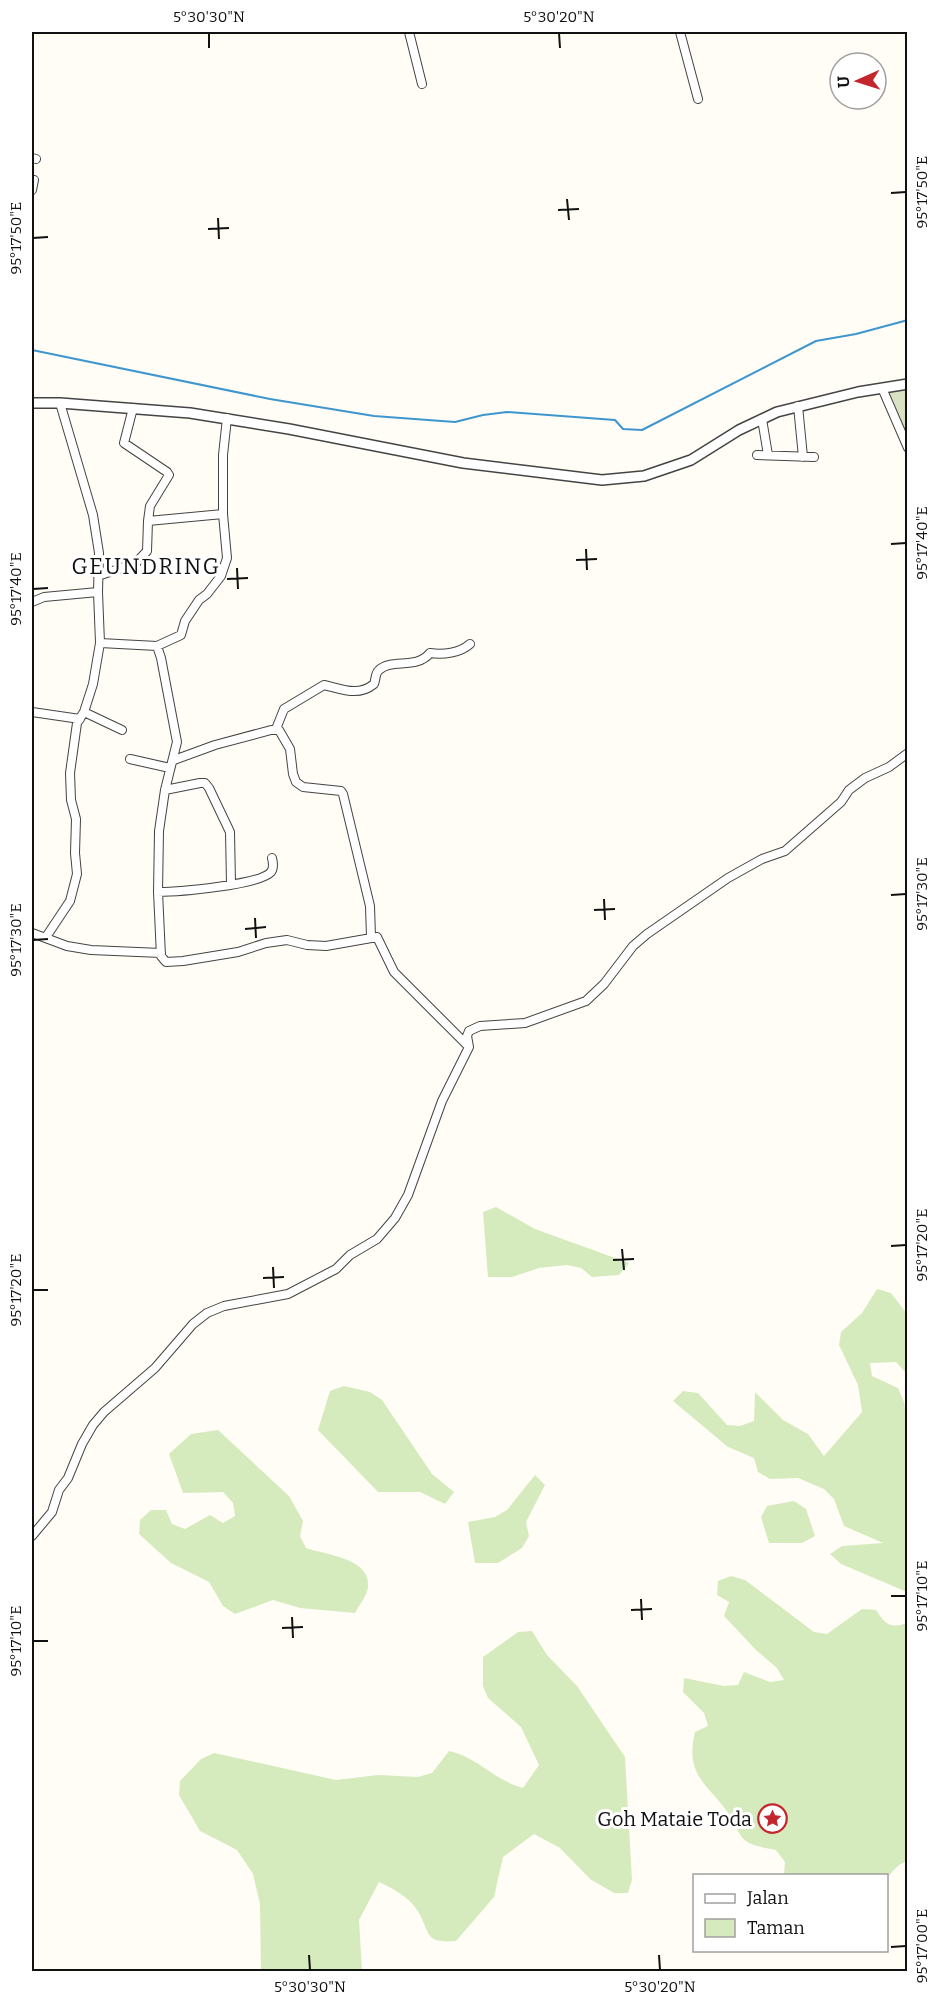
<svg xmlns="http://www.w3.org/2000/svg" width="939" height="2003" font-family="Bitter,serif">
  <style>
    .green { fill: #d5ebbd }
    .cemetery { fill: #d9e3c4 }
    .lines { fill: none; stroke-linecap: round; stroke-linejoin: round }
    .stream { stroke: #3f96cf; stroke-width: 2 }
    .minor-casing { stroke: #444; stroke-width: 10 }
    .tertiary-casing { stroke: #444; stroke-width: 12 }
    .minor { stroke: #fff; stroke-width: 8 }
    .tertiary { stroke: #fff; stroke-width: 9 }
    .ticks { fill: none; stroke: #111; stroke-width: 2 }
    .labels { text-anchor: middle; stroke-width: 6; stroke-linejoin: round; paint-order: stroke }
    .poi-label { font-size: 20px; fill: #111; stroke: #fff; text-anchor: end }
    .quarter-label { font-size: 22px; letter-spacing: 1.5px; fill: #111; stroke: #fff }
    .neatline { fill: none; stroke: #111; stroke-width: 2 }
    .ticks-label { font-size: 15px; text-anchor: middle; fill: #111 }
  </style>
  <rect width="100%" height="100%" fill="#fffdf5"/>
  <path class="green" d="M496,1207L535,1229L629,1263L619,1275L592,1277L581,1268L567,1265L539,1268L512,1277H488L483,1212Z
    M877,1289L891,1293L907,1314V1374L896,1362L870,1363L872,1376L898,1388L904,1402L908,1431L907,1592L841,1564L830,1554L842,1546L883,1543L844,1526L834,1499L824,1489L798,1478L770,1479L758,1472L754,1458L728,1447L673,1401L683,1391L698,1393L727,1425L740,1426L754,1421L755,1392L783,1420L808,1434L824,1456L862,1412L858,1385L839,1345L841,1332L862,1313Z
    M344,1386L370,1392L382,1400L432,1474L454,1492L445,1504L420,1492H378L318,1430L330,1391Z
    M218,1430L289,1496L303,1521L300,1536L306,1548C326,1555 371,1558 368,1587C367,1596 359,1605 355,1613L300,1608L273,1600L235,1614L223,1606L209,1582L171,1563L139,1534L140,1520L151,1510H166L172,1524L185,1529L210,1515L223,1523L235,1516L233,1503L223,1492L183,1493L169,1454L191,1434Z
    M535,1475L545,1485L526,1522L529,1536L522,1548L498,1563H475L468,1522L495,1517L507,1510Z
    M794,1501L806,1509L815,1536L802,1543H769L761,1517L767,1506Z
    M731,1576L745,1580L814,1632L827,1634L862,1609L876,1610C885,1624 890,1629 907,1623V1861L899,1865L887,1877L784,1875L785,1862L776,1850C768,1848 757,1847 749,1843C738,1837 737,1826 731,1817C709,1784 684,1777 695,1732L708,1726L704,1713L683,1692L684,1678L724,1686L738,1685L744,1672L770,1682L784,1680L777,1668L756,1650L724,1616L729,1602L717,1595L718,1581Z
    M532,1631L547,1655L577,1686L625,1757L632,1880L628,1893H614L590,1879L560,1848L534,1834L503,1857L494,1897L456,1941C422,1944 431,1931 417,1910C409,1897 392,1888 379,1882L359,1920L362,1971H261L260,1904L253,1874L237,1850L200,1831L179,1795L180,1781L201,1759L214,1753L336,1780L378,1775L418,1777L432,1773L449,1751C476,1756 495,1781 523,1788L539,1765L521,1727L488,1698L483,1686V1657L518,1632Z"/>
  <path class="cemetery" d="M907,385V450L879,389Z"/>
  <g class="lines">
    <path class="stream" d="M32,350L270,399L374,416L455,422L483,415L507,412L615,420L623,429L642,430L816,341L856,334L908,320"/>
    <defs>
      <path id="minor" d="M409,32L422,84
        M680,32L698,99
        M32,158L36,159
        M32,190L34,180
        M882,388L908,448
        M798,406L803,457
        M133,408L124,443L167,472L169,475L150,506L148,521
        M227,418L223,455V514L227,558L221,576L207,594L199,600L185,621L181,635L157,646L161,658L177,742L165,790L159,831L158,892L161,956L166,962L183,961L238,952L266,943L287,940L307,945L326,946L377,937L394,972L468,1046
        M762,419L768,455
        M757,455L814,457
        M98,576L136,563L147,551L148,521L223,514
        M32,602L44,597L98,592
        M100,643L157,646
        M32,712L80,719
        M84,712L122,730
        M276,729L284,709L324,685C342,689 358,697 374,684C376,679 375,673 379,670C392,658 416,670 430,653C443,655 460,653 470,644
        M130,759L170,768
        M174,760L215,745L271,730H279L290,749L293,774L296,782L303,787L341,791L343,794L370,906L371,937
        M165,790L200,783H205L209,788L230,832L231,884
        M158,892C177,892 260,885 271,872C274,868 273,862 272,858
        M32,933L67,946L91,950L161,953
        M46,937L70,901L77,874L75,853L76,819L71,800L70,773L77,723L84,712L93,684L100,643L98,592L99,553L93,515L60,403
        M32,1536L52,1512L59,1490L68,1478L82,1444L93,1425L104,1412L155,1368L193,1324L207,1313L224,1306L288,1294L336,1269L350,1255L377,1239L395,1218L408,1195L442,1101L469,1047L467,1036L469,1031L480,1026L525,1023L586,1001L604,984L633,946L647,934L728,878L762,859L785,851L841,802L849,790L865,778L889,767L908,753"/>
      <path id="tertiary" d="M32,403H60L190,413L289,429L463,463L602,480L644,476L691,460L739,430L777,412L858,392L908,384"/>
    </defs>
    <use href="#minor" class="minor-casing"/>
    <use href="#tertiary" class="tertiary-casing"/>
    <use href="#minor" class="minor"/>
    <use href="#tertiary" class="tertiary"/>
  </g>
  <path class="ticks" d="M209,33V48M559,33L560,48M891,193L906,192M567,199L569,220M558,210L579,209M218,218L219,239M208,229L229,228M33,238L48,237M891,544L906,543M586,549L587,570M576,560L597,559M237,568L238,589M227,579L248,578M33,589L48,588M891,895L906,894M604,899L605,920M594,910L615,909M255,918L256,938M245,929L266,927M33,940L48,939M891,1246L906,1245M622,1249L624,1270M613,1260L634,1259M273,1267L274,1288M263,1278L284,1277M33,1290H48M891,1596H906M641,1599L642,1620M631,1610L652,1609M292,1617L293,1638M282,1628L303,1627M33,1641H48M891,1947L906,1946M309,1955L310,1970M659,1955L660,1970"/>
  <defs>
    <symbol id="sight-ring" viewBox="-11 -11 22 22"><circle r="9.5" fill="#fff" stroke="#c4262e" stroke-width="1.5"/><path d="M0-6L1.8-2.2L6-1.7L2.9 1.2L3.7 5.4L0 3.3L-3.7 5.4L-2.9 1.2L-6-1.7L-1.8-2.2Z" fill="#c4262e"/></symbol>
  </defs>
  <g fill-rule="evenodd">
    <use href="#sight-ring" x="756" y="1802" width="33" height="33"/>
  </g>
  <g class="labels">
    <g class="poi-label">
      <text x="752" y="1826">Goh Mataie Toda</text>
    </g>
    <g class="quarter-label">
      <text x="146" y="574">GEUNDRING</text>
    </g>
  </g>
  <rect width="939" height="2003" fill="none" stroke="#ffffff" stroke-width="66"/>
  <rect x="693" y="1874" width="195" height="78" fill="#ffffff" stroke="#a0a0a0" stroke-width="1.5"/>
  <rect x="705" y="1894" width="30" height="9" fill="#ffffff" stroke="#a0a0a0" stroke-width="1.5"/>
  <text x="747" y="1904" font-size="18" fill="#111111">Jalan</text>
  <rect x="705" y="1919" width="30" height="18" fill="#d5ebbd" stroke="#a0a0a0" stroke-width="1.5"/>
  <text x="747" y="1934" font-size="18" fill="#111111">Taman</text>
  <g transform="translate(858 81) rotate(267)"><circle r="28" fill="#ffffff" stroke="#a0a0a0" stroke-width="1.5"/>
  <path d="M0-4.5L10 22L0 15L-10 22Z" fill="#c4262e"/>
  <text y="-9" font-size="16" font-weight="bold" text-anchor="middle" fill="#111111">U</text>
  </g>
  <rect x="33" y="33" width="873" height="1937" class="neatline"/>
  <g class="ticks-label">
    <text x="209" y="22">5°30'30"N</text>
    <text x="559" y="22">5°30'20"N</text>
    <text transform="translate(922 192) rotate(-90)" y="5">95°17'50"E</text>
    <text transform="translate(16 238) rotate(-90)" y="5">95°17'50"E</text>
    <text transform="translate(922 543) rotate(-90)" y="5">95°17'40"E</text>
    <text transform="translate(16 589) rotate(-90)" y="5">95°17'40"E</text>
    <text transform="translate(922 894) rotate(-90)" y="5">95°17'30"E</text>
    <text transform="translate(16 940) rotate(-90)" y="5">95°17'30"E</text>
    <text transform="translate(922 1245) rotate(-90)" y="5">95°17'20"E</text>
    <text transform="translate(16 1290) rotate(-90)" y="5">95°17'20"E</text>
    <text transform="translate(922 1596) rotate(-90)" y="5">95°17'10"E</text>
    <text transform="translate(16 1641) rotate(-90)" y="5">95°17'10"E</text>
    <text transform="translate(922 1946) rotate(-90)" y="5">95°17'00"E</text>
    <text x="310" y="1992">5°30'30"N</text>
    <text x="660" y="1992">5°30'20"N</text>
  </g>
</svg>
